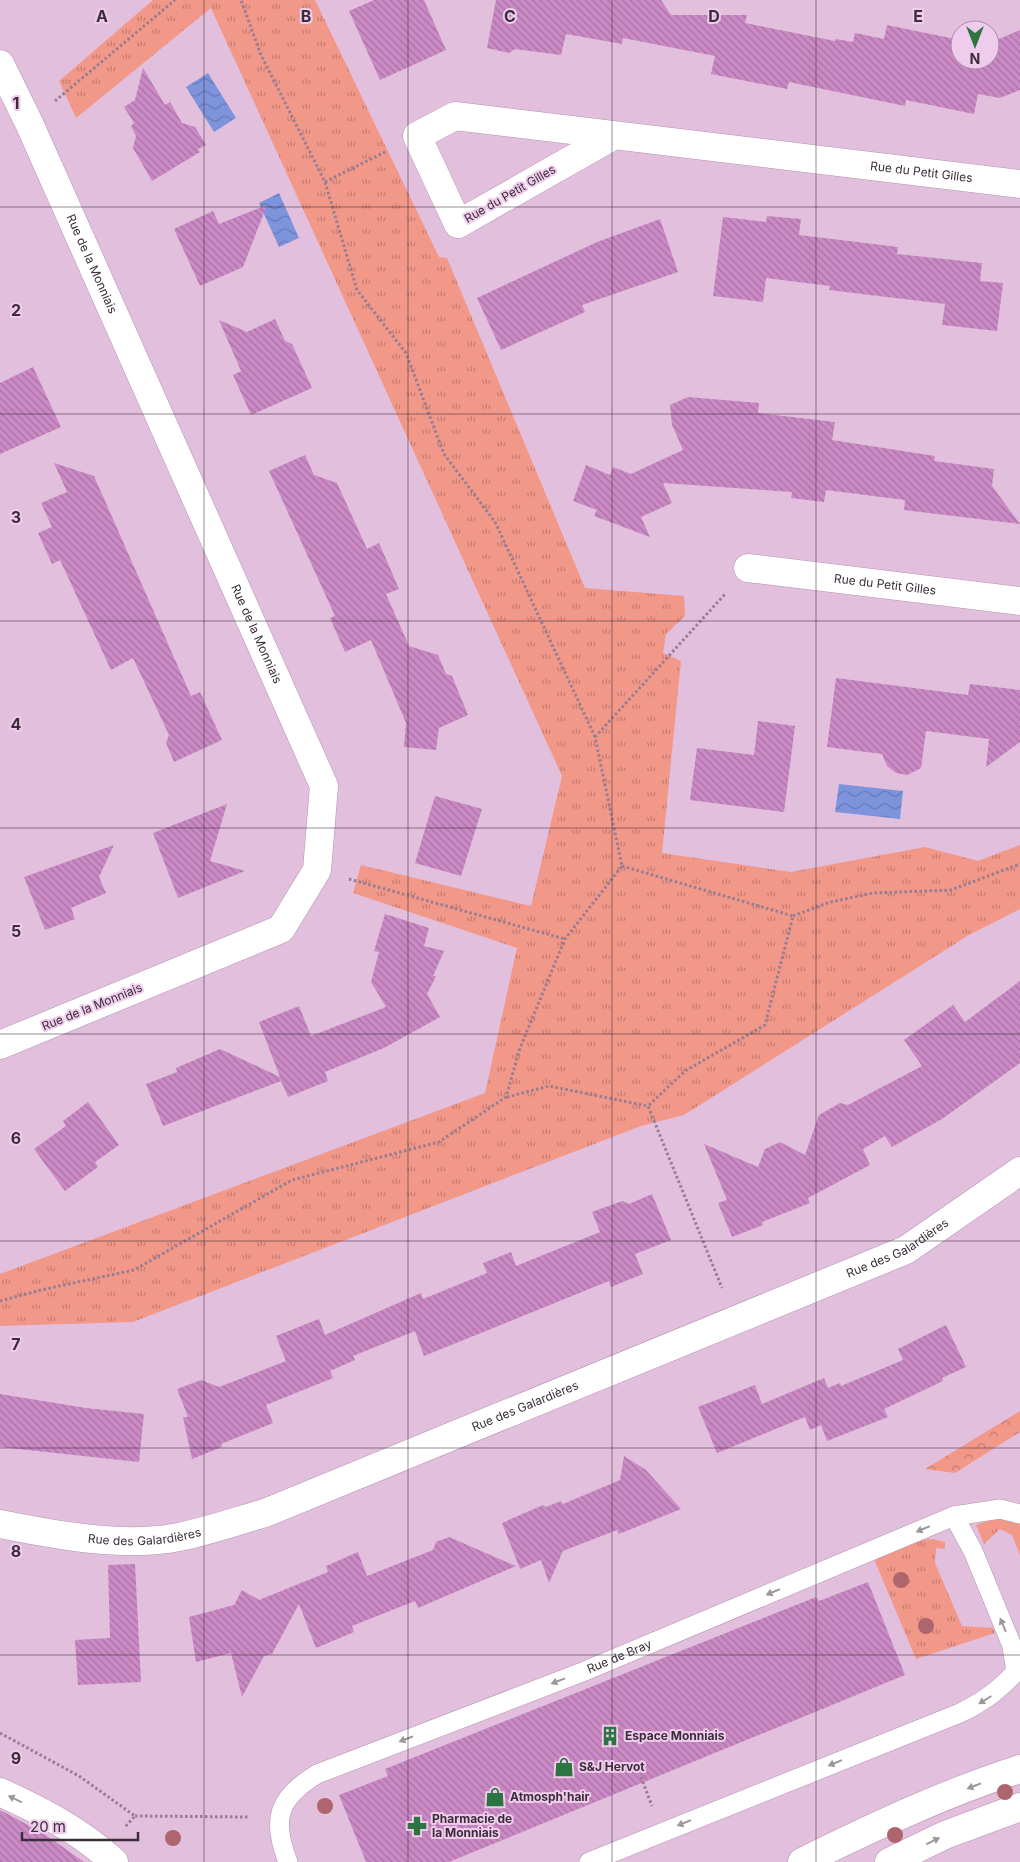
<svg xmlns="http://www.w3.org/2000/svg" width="1020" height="1862" font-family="Inter,sans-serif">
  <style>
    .grass { fill: url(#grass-tufts) }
    .forest { fill: url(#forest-crowns) }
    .water { fill: url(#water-waves) }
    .building { fill: url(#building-back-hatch) }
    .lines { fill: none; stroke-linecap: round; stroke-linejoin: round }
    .lane-casing { stroke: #b492b0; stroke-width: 20 }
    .street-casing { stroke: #b492b0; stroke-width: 29 }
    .secondary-casing { stroke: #b492b0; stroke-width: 29 }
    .path { stroke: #977d93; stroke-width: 3; stroke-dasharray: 2.5 2.5; stroke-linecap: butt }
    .lane { stroke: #fff; stroke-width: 19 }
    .street { stroke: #fff; stroke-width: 28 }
    .secondary { stroke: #fff; stroke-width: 28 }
    .tree { fill: #af656d }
    .oneway { fill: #9d969c }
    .grid { fill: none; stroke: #3b2e3a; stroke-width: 1; stroke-opacity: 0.55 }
    .labels { text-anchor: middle; stroke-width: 4; stroke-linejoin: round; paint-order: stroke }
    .street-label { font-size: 12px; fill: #3b2e3a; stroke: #f0ccec }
    .poi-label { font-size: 12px; font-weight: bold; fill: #3b2e3a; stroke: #f0ccec; text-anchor: start }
    .grid-label { font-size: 16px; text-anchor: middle; font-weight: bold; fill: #3b2e3a; stroke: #f0ccec; stroke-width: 4; stroke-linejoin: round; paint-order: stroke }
  </style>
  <defs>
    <pattern id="grass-tufts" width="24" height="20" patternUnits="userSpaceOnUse" patternTransform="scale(1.25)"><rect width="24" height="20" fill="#f29889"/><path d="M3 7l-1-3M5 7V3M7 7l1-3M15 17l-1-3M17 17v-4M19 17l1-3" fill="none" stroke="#c57c71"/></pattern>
    <pattern id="forest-crowns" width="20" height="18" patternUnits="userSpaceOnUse" patternTransform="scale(1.25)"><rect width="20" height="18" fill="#f29889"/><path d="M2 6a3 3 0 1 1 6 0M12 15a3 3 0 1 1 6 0" fill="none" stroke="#c57c71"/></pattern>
    <pattern id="water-waves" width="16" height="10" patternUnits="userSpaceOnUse" patternTransform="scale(1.25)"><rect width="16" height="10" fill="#7d94dd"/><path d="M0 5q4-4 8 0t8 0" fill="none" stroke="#6879b4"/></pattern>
    <pattern id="building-back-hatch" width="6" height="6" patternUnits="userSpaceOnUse" patternTransform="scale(1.25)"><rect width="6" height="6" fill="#cb8ac5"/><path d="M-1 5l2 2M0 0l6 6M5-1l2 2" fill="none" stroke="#a671a1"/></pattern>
  </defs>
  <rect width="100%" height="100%" fill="#e3bfde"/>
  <path class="grass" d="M153,0H315L439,257L447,258L585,588L684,596L685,616L666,634L663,653L681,661L662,853L791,872L925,847L978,861L1020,845V909L969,935L684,1115L641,1126L133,1322L0,1326V1274L485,1093L517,948L353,893L361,865L531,906L562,776L211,8L76,118L59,81Z
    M995,1518L1020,1521V1555L1012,1535L1000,1529L984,1544L976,1525Z
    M933,1539L945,1542V1549L936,1548L935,1563L962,1626L993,1628L995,1633L916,1659L874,1559L919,1540Z"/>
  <path class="forest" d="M1020,1411V1432L955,1473L925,1469Z"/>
  <path class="water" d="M208,73L236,118L214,132L186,87Z
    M279,193L299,238L279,247L259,203Z
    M839,784L903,791L900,819L835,812Z"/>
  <path class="building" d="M374,0H424L446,50L380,80L349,11Z
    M496,0H661L671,15H747L745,23L835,41L836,39L853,42L855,33L884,39L887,25L960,40V60H990V43L1020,30V90L1000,98L978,94L974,114L906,100L905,106L789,82L787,89L711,74L715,56L623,38L622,44L566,34L561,55L515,49L509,53L487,48Z
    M143,68L165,105L170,102L182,123L195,127L206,145L198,149L200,152L152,181L133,148L136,136L131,126L134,123L124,107L135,100Z
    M267,205L243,267L200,286L174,229L213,211L219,224Z
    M767,216L801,219L799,235L898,247L897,254L982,263L980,281L1003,283L997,331L942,325L945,304L829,290L830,286L766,278L763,302L713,296L723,217L766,222Z
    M660,219L678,272L582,305L585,312L501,350L477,298L597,242Z
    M275,319L285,341L292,344L312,388L251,415L233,375L241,371L219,320L247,332Z
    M33,367L61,427L0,454V383Z
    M688,397L759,403L758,413L835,422L832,440L935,456L934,461L994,469L992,486L1020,524L904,510L905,500L826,490L824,502L791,498L792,492L663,483L672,503L641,517L650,537L594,516L597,510L573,501L586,465L610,475L613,467L631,474L683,450L672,425L670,405Z
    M305,455L314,475L337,483L367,549L379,543L399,589L386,594L409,646L438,655L446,674L452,676L468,715L439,728L436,750L404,747L406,723L371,640L345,652L330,618L335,616L269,471Z
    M54,463L94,476L191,696L200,692L222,740L174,762L166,743L169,735L133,658L111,670L60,560L52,564L38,533L52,527L41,503L67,492Z
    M836,678L968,695L970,684L1020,690V742L986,767L989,739L926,731L921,768L907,775L896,773L887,766L882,754L827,747Z
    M758,721L795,726L784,812L690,800L697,748L754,755Z
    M435,796L482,809L461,876L415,863Z
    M227,804L210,861L245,871L178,898L153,833Z
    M114,845L99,877L106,893L71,908L75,919L45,930L24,877Z
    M385,914L429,928L424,946L444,951L433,976H436L427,994L440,1017L384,1048L325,1072L328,1081L288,1097L281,1081L163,1126L146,1084L177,1072L176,1068L220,1049L280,1077L259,1022L299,1006L311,1036L386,1007L371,982L379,952L374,951Z
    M1020,981V1063L942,1119L892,1147L885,1136L863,1149L870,1165L808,1198L810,1203L762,1222L763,1225L732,1237L718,1203L727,1200L704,1144L758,1167L765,1149L780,1142L805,1155L819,1115L840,1103L848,1105L922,1066L904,1040L953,1005L965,1022Z
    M88,1102L119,1145L95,1162L98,1167L65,1191L34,1149L66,1126L63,1121Z
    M652,1194L671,1240L635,1254L643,1274L611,1287L609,1281L424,1356L415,1331L353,1356L355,1360L330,1371L333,1378L266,1405L273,1423L221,1444L222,1447L192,1459L183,1417H188L177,1389L201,1380L219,1387L286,1361L276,1336L319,1319L325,1335L421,1293L423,1299L487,1273L483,1263L511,1252L516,1266L600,1232L592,1212L622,1201L629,1204Z
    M946,1325L966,1367L942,1378L943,1381L884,1409L888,1417L827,1441L821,1425L810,1430L805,1417L717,1453L698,1407L755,1385L762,1404L824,1378L828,1388L840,1383L841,1386L903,1360L898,1349Z
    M0,1394L86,1408L144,1414L139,1462L0,1447Z
    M624,1456L646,1470L681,1509L619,1534L617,1530L563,1551L549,1583L541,1560L520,1569L502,1523L543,1505L546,1507L561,1501L563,1504L620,1480Z
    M449,1537L516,1566L418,1608L415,1601L352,1626L354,1632L316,1648L299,1604L272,1654L264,1656L242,1697L231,1653L196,1662L189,1617L234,1605L242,1590L259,1600L328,1572L326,1566L358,1552L367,1576L433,1550L436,1542Z
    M135,1564L141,1682L78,1685L75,1640L110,1638L108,1565Z
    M868,1582L905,1675L449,1862H366L339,1795L388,1776L385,1769L816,1597L819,1601Z
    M0,1810L43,1833L84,1862H0Z"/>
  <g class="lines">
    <defs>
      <g id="lane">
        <path d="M954,1516L973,1551L1012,1646L1016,1672"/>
        <path id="s1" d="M288,1862C271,1819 278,1798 317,1774L585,1671L954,1516L1000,1509L1020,1514"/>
        <path d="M589,1862L960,1713C985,1701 1002,1688 1020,1667"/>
      </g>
      <g id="street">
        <path id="s2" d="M0,64L29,123L324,786L317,870L281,929L0,1045"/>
        <path id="s3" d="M613,136L458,224L417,136L455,116L1020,184"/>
        <path id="s4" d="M748,568L1020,601"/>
        <path id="s5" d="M0,1524C55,1535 124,1548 179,1537C208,1531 237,1521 265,1513L906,1250L1020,1171"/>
        <path d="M0,1792C41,1811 81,1831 114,1862"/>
      </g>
      <path id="secondary" d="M802,1862C873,1827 945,1793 1020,1769
        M889,1862L945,1835L1020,1807"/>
    </defs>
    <use href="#lane" class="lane-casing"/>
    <use href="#street" class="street-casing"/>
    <use href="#secondary" class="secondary-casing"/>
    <path class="path" d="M55,101L175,0
      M325,182L387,151
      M595,737L726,593
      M622,866L793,916L765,1025L685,1071L648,1106
      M349,879L565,939
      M793,916L830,902L874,893L951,890L1020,864
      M507,1097L549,1086L648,1106L722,1288
      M0,1301L41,1290L134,1270L292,1180L439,1142L506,1097L520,1048L565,939L622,866L595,737L495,522L444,454L406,353L357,290L325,182L261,55L241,0
      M0,1733L79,1776L135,1816L125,1827
      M641,1777L652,1806
      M135,1816L249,1817"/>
    <use href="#lane" class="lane"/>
    <use href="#street" class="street"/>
    <use href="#secondary" class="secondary"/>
  </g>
  <g class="tree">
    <circle cx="901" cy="1580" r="8"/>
    <circle cx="926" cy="1626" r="8"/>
    <circle cx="1005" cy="1792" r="8"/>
    <circle cx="325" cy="1806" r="8"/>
    <circle cx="895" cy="1835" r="8"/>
    <circle cx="173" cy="1838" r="8"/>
  </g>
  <defs><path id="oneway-solid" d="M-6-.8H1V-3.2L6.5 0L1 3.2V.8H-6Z" transform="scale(1.25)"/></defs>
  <g class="oneway">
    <use href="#oneway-solid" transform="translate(923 1529) rotate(157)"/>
    <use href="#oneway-solid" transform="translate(773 1592) rotate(157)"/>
    <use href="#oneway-solid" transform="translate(1003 1625) rotate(-113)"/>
    <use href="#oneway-solid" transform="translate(558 1681) rotate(159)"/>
    <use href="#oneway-solid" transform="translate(985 1700) rotate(148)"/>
    <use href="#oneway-solid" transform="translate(406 1739) rotate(159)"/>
    <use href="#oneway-solid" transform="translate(835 1763) rotate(158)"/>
    <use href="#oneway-solid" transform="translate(974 1786) rotate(159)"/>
    <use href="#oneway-solid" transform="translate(15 1799) rotate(-154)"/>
    <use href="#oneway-solid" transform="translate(684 1823) rotate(158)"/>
    <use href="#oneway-solid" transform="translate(933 1841) rotate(-26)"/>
  </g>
  <path class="grid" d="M204,0V1862M408,0V1862M612,0V1862M816,0V1862M0,207H1020M0,414H1020M0,621H1020M0,828H1020M0,1034H1020M0,1241H1020M0,1448H1020M0,1655H1020"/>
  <defs>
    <symbol id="building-bare" viewBox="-9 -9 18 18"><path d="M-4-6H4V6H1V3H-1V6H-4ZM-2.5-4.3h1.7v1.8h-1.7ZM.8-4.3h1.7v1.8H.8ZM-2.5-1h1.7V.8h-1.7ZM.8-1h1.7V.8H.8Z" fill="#2c7441" stroke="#f0ccec" stroke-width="2.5" paint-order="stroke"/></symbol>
    <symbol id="shop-bare" viewBox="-9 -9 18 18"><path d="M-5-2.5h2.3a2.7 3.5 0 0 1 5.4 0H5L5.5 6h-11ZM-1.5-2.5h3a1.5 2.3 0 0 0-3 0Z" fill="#2c7441" stroke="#f0ccec" stroke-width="2.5" paint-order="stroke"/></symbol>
    <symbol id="pharmacy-bare" viewBox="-9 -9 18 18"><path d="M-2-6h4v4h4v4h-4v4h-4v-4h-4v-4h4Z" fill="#2c7441" stroke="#f0ccec" stroke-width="2.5" paint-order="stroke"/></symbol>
  </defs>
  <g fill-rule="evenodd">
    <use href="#building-bare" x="596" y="1722" width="28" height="28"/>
    <use href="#shop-bare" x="550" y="1753" width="28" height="28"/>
    <use href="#shop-bare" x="481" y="1783" width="28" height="28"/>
    <use href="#pharmacy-bare" x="403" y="1812" width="28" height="28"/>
  </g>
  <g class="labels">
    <g class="street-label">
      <text dy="4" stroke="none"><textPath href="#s3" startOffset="788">Rue du Petit Gilles</textPath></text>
      <text transform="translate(510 194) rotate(-30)" y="4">Rue du Petit Gilles</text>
      <text dy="4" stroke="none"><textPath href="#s2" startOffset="220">Rue de la Monniais</textPath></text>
      <text dy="4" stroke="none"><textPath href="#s4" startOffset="138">Rue du Petit Gilles</textPath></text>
      <text dy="4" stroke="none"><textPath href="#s2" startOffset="625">Rue de la Monniais</textPath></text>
      <text transform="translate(92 1007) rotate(-22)" y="4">Rue de la Monniais</text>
      <text dy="4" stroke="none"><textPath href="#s5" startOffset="956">Rue des Galardières</textPath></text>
      <text dy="4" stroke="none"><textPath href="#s5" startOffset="551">Rue des Galardières</textPath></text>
      <text dy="4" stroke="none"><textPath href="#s5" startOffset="146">Rue des Galardières</textPath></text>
      <text dy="4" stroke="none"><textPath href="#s1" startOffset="429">Rue de Bray</textPath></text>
    </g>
    <g class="poi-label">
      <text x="625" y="1740">Espace Monniais</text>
      <text x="579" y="1771">S&amp;J Hervot</text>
      <text x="510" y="1801">Atmosph'hair</text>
      <text x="432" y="1823">Pharmacie de<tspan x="432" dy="14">la Monniais</tspan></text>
    </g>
  </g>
  <g class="grid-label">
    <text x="102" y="22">A</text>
    <text x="306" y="22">B</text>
    <text x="510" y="22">C</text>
    <text x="714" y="22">D</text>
    <text x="918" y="22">E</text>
    <text x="16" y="109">1</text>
    <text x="16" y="316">2</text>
    <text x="16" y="523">3</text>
    <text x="16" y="730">4</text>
    <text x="16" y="937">5</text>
    <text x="16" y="1144">6</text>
    <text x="16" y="1350">7</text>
    <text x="16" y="1557">8</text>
    <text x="16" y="1764">9</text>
  </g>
  <g transform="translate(975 45) rotate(180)"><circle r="24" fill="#f0ccec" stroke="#a88da5"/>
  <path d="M0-4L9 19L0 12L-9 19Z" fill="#2c7441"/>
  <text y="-8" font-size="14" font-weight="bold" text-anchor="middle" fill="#3b2e3a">N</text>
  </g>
  <path d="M22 1832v8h116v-8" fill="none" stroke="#3b2e3a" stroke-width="2.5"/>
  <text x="30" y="1832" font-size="15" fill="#3b2e3a" stroke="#f0ccec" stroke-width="4" paint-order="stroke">20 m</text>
</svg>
